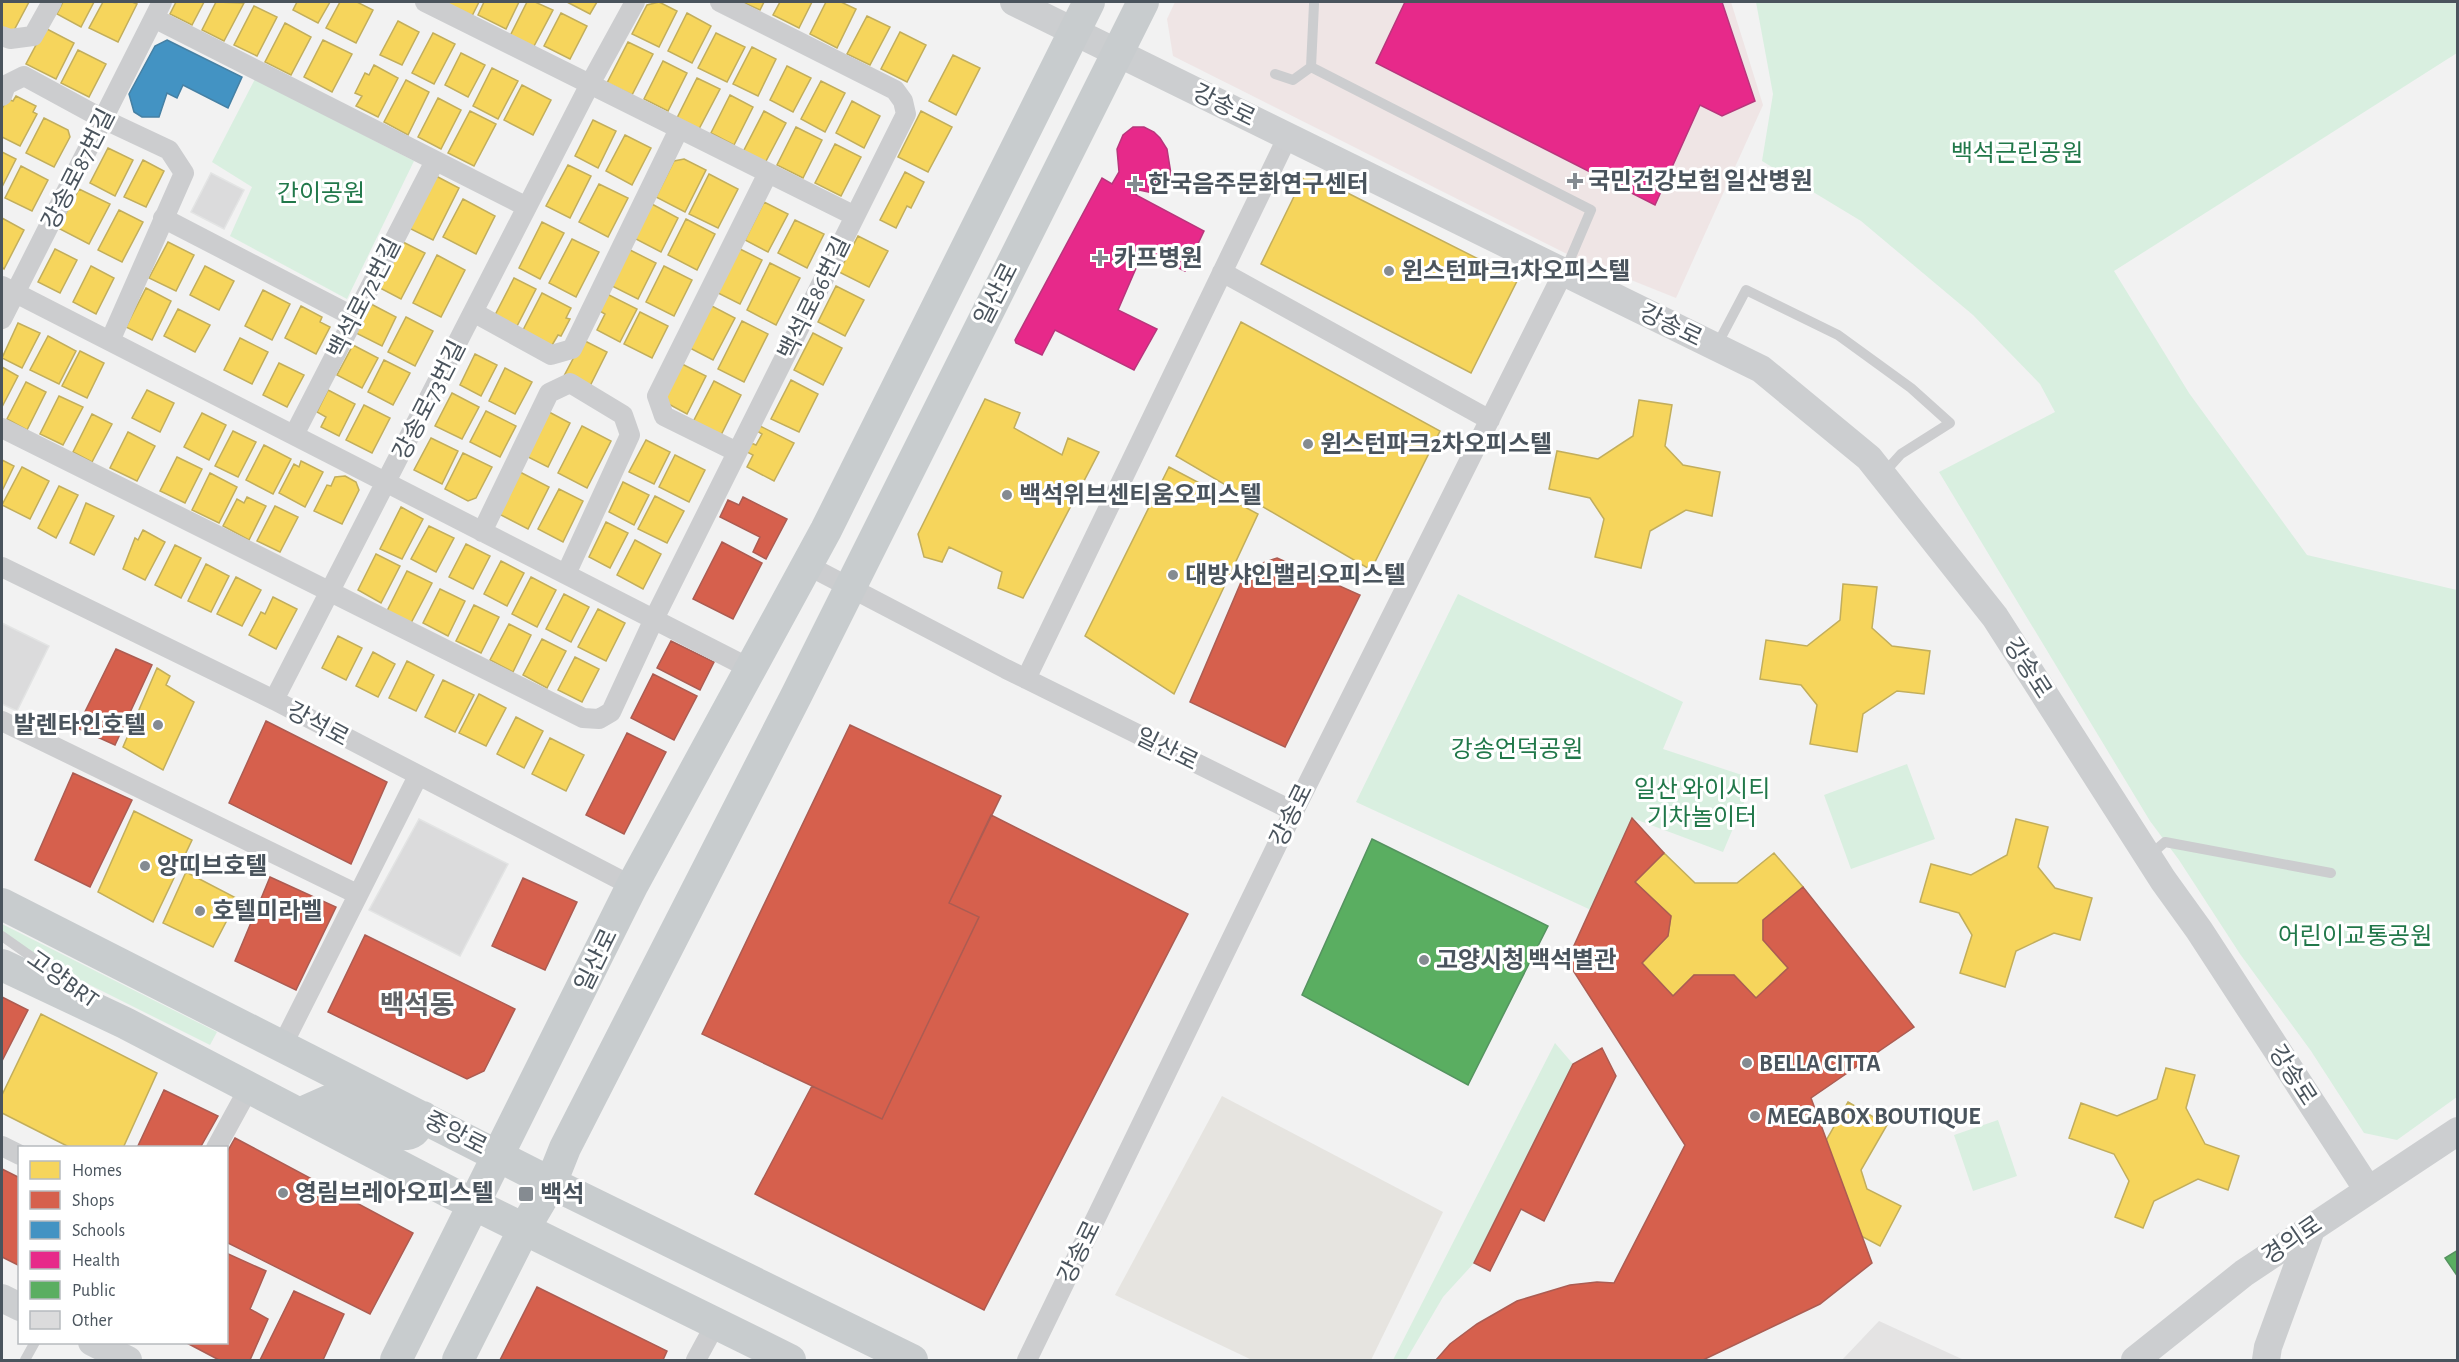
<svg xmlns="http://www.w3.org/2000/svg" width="2459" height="1362" font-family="'Alegreya Sans','Noto Sans KR',sans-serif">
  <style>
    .commercial { fill: #e6e4e0 }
    .education { fill: #e4e3e3 }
    .medical { fill: #efe5e5 }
    .green { fill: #d9efe0 }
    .homes { fill: #f6d55c; stroke: #c2ae5c; stroke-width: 1.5 }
    .shops { fill: #d6604d; stroke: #ac5c52; stroke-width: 1.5 }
    .schools { fill: #4393c3; stroke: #4580a4; stroke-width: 1.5 }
    .health { fill: #e7298a; stroke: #b8367c; stroke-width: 1.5 }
    .public { fill: #5aae61; stroke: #559360; stroke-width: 1.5 }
    .building { fill: #dbdbdc; stroke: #e3e4e4; stroke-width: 1.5 }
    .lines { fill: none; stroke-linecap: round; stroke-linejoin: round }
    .lane { stroke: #cccdcf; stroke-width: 10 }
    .street { stroke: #cccdcf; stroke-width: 20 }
    .secondary { stroke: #ccced0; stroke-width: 28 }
    .primary { stroke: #c8ccce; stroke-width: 32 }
    .poi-dot { fill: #858b91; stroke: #fff; stroke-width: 2 }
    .labels { text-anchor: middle; stroke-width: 6; stroke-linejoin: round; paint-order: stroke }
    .street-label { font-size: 24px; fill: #4a545d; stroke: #fff }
    .park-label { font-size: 24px; fill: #21784a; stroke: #fff }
    .poi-label { font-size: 24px; font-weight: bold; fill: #4a545d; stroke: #fff; text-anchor: start }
    .quarter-label { font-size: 27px; font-weight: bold; fill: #5e6165; stroke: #fff }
  </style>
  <rect width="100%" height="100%" fill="#f2f2f2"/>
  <path class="commercial" d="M1222,1096L1443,1212L1371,1360H1252L1115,1295Z"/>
  <path class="education" d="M1879,1321L1964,1360H1842Z"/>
  <path class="medical" d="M1175,2H1731L1763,105L1676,298L1571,256L1173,56L1167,19Z"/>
  <path class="green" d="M1756,2H2457V53L2114,271L2189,393L2307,555L2457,590V1097L2397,1140L2364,1133L2311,1051L2240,954L2179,860L2150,821L1939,472L2055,412L2040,384L1973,315L1861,221L1762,161L1773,94Z
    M255,79L414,161L347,299L230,236L252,187L212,162Z
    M1458,594L1683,702L1663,749L1754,779L1723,852L1632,818L1591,910L1356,802Z
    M1907,764L1935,839L1851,869L1824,795Z
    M2,924L217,1032L210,1045L2,941Z
    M1555,1043L1573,1064L1474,1263L1443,1297L1406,1360H1393Z
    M1998,1120L2017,1176L1973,1191L1954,1135Z"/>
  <path class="homes" d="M2,2H29L12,34L2,29Z
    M63,2H94L81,27L57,14Z
    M103,2H132L137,4L118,42L89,28Z
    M176,2H204L192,25L170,14Z
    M216,2L244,3L224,41L202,30Z
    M297,2H330L318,23L293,10Z
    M340,2H357L373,10L356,43L326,28Z
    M443,2H479L472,16Z
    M484,2H519L506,29L478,15Z
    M527,2H535L553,10L533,48L510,36Z
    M567,2H597L590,14Z
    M659,2L677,11L659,47L632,34L647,5Z
    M742,2H764L760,10Z
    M780,2H812L799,28L773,15Z
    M826,2H841L856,9L837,48L810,34Z
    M254,6L277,17L257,56L234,45Z
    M561,13L587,26L570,59L544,46Z
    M687,13L711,26L692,63L668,51Z
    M867,16L890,27L870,65L847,54Z
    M398,21L419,32L402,65L380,55Z
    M285,23L311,37L291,75L265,62Z
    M45,28L74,43L56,79L26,64Z
    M900,32L926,45L907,82L881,69Z
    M433,33L455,44L434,84L412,73Z
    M716,33L745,47L727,82L698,68Z
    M323,40L352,54L332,92L304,77Z
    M628,42L653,54L632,95L607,83Z
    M752,47L776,59L758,96L733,84Z
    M78,50L106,64L89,97L61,83Z
    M461,53L485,65L468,97L445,85Z
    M953,55L980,68L956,115L929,101Z
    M663,61L687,73L668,111L644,99Z
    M374,65L398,78L378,117L356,106L362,96L355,93L365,73L369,75Z
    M787,66L811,78L793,112L770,100Z
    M492,68L518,81L498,119L473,106Z
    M697,78L720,89L699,129L677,118Z
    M406,80L429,92L408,135L384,122Z
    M821,81L845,93L825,132L801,119Z
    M522,85L551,100L533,135L504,120Z
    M730,95L753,107L734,145L711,133Z
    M16,96L36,106L33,112L37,114L20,146L2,137V109L7,99L13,101Z
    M438,98L461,110L441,149L418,137Z
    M852,101L880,116L864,148L836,133Z
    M470,111L496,124L474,166L448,153Z
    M764,111L786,123L765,163L743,152Z
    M921,111L952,127L928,172L898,157Z
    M44,118L68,130L70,137L54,167L26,153Z
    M593,120L616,131L598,168L575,156Z
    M796,127L822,140L803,178L777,165Z
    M625,135L651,148L632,185L606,171Z
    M835,144L861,157L841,196L815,183Z
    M108,148L133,160L115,196L90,183Z
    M2,152L16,159L2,187Z
    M684,159L706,170L685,212L656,197L674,161Z
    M143,160L164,171L146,207L124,197Z
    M568,165L591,176L570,218L546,206Z
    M21,166L48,180L32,211L5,198Z
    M905,172L924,182L911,208L907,206L896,228L880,220Z
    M1306,172L1518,279L1471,373L1261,264Z
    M709,174L738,189L718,228L689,214Z
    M436,176L459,188L433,240L409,228Z
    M599,184L628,198L608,237L579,222Z
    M79,189L110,204L89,244L58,228Z
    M463,199L495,216L476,254L443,237Z
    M764,202L788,214L768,252L745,240Z
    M650,203L678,218L661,252L632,237Z
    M119,210L143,222L122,262L98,250Z
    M2,218L24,230L4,269L2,267Z
    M686,219L715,234L697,270L668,255Z
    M795,220L824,234L807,268L778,253Z
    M542,222L564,233L540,279L519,268Z
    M858,236L888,251L869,287L839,272Z
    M572,239L599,252L576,297L549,283Z
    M401,241L425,253L401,299L378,287Z
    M168,242L194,255L176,291L149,278Z
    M738,248L762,260L740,304L716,292Z
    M55,249L77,260L60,293L38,282Z
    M628,249L656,263L638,299L610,285Z
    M437,255L465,270L441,317L413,303Z
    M770,263L800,278L776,325L747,310Z
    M91,266L114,278L96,314L73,302Z
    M205,266L234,281L219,310L190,295Z
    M664,266L692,280L674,316L646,302Z
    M514,278L536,289L515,330L493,319Z
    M836,286L864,300L845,336L818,322Z
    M146,288L171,301L152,340L126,327Z
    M263,290L290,304L272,340L245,326Z
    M542,293L571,308L566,318L570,319L561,336L558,335L551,347L522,332Z
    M607,294L637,309L620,342L597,330L605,314L598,310Z
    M706,303L735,318L713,360L684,345Z
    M371,304L396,317L382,346L356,333Z
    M301,306L322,317L320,322L330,327L316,354L285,338Z
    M178,309L210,325L195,352L164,336Z
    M640,312L668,326L652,358L624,344Z
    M406,317L433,331L415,366L388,352Z
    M742,321L768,334L744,382L718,369Z
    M1241,322L1440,431L1371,570L1176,456Z
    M18,323L40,333L22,368L2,358Z
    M813,333L842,348L823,385L794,370Z
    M48,336L76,351L59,384L30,370Z
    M240,338L268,352L252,384L224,370Z
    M583,340L607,352L589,388L564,376Z
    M353,345L378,358L362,388L337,375Z
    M80,351L104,363L87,398L62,386Z
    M475,354L497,365L481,396L460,385Z
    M384,360L410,373L393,405L368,392Z
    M279,363L304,375L287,407L263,395Z
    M680,363L706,376L687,414L661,400Z
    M2,367L18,376L2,407Z
    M505,368L532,382L515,414L489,401Z
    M791,380L818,394L799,432L771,419Z
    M714,381L741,395L721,435L693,422Z
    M26,382L46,392L27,430L7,419Z
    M147,390L174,403L160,432L132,418Z
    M328,390L355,404L339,436L321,427L326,417L317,412Z
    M452,393L479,407L462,439L435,426Z
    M59,396L83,407L63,445L40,434Z
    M985,399L1020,413L1014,428L1062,455L1068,438L1099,452L1023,598L998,588L1002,572L949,547L942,562L924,557L918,534Z
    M1639,400L1672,405L1665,446L1683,465L1720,472L1712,516L1686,510L1650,531L1641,568L1595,557L1604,519L1590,498L1549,489L1557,451L1598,459L1633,436Z
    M364,405L390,418L372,453L346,440Z
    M486,411L516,426L500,457L470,442Z
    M549,412L570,423L548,467L526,456Z
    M202,413L226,425L209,460L184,447Z
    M92,414L112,424L92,462L73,452Z
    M582,426L611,441L587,488L558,473Z
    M760,426L794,443L774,481L747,467L753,455L747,452L751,443L756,445L762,434L757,431Z
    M233,431L256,442L238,477L215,466Z
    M128,432L155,446L137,481L110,468Z
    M431,438L458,451L442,484L414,470Z
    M646,440L670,452L654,484L629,472Z
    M264,445L291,459L273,494L246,480Z
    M463,453L492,467L476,498L468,501L445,489Z
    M675,455L705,470L689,502L659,487Z
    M177,457L202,469L185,503L160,491Z
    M2,460L14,466L2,491Z
    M301,461L323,472L305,507L279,493L294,464L299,467Z
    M22,467L49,481L30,519L2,505Z
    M1169,467L1258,514L1174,694L1085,636Z
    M518,471L549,487L528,529L497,513Z
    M210,473L237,487L219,523L192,510Z
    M345,476L356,482L359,490L342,524L314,511L327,485L331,486L335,477Z
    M623,482L649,495L634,525L609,512Z
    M59,486L78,495L56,538L38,528Z
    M559,489L583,501L563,542L538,529Z
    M655,496L684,511L667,543L638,529Z
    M247,497L266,506L249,540L223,526L237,499L244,503Z
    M86,503L114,516L94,555L70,543Z
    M275,506L298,517L280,552L257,541Z
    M401,507L423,519L402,559L380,549Z
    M606,522L628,533L610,568L589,557Z
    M429,526L454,538L436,572L411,559Z
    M143,530L165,542L145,580L123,569L135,538L138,540Z
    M635,540L661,554L643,589L617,575Z
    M466,544L490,556L473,589L449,577Z
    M175,545L201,558L181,598L155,585Z
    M376,554L400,566L381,603L358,590Z
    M501,561L524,573L507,606L484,594Z
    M206,564L229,576L211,612L188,601Z
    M407,571L432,583L411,623L387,611Z
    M236,577L261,590L242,626L217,614Z
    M531,577L556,590L537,627L512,614Z
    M1843,584L1877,587L1872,628L1892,646L1930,651L1924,694L1897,691L1863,714L1857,752L1810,744L1817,705L1801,685L1760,679L1766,640L1807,646L1840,620Z
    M440,589L465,601L448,636L423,623Z
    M564,594L589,607L571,642L546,629Z
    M273,597L297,609L276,649L249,635L261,612L265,614Z
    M474,605L499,617L481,653L456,641Z
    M598,609L625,623L606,661L578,647Z
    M509,624L531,635L513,672L490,660Z
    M338,636L362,648L346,680L322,668Z
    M542,639L566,651L547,688L523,675Z
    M373,652L395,664L378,697L356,686Z
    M575,657L599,669L582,702L558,690Z
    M407,661L434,675L416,711L389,698Z
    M157,668L170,676L166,685L194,702L163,770L123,747Z
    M443,680L474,695L455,732L425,717Z
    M479,694L506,708L486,746L459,733Z
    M516,717L543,731L524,768L497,754Z
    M550,738L584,755L566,791L532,774Z
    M134,811L192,840L153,922L98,892Z
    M2016,819L2048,827L2038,867L2055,888L2092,898L2080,940L2054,933L2016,951L2005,987L1960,973L1972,935L1959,913L1920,902L1931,864L1971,875L2007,855Z
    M1664,853L1695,883H1737L1774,853L1803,887L1763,920V940L1788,968L1756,998L1734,975H1694L1673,996L1642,963L1668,936L1671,916L1635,882Z
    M186,872L238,899L213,947L163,923Z
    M41,1014L157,1073L123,1148H71L2,1113V1095Z
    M2166,1068L2195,1075L2186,1108L2205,1144L2239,1156L2228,1190L2198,1179L2154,1201L2143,1228L2115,1217L2129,1181L2114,1154L2069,1138L2081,1103L2117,1116L2157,1099Z
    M1848,1102L1887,1125L1861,1170L1867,1189L1901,1206L1880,1246L1852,1231L1814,1244L1801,1271L1760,1253L1777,1217L1772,1197L1728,1177L1745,1140L1783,1157L1824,1144Z
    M1606,1291L1607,1293L1629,1294L1626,1322L1590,1321L1593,1334L1550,1348L1525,1360H1460L1456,1356L1488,1330L1513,1314L1551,1301Z"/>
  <path class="shops" d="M743,497L787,519L766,559L753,552L760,537L720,517L728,500L739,505Z
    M722,542L762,563L733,619L693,599Z
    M1277,558L1360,595L1285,747L1190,702L1247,568Z
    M671,641L714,662L700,690L657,668Z
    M116,649L152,665L115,745L77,728Z
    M653,674L697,696L674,740L631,718Z
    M266,721L387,782L351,864L229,803Z
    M850,725L1001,796L949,903L979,917L882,1119L702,1034Z
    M627,733L666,752L624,834L586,815Z
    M73,773L132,800L90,887L35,860Z
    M991,815L1188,914L984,1310L755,1194L812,1086L882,1119L979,917L949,903Z
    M1632,818L1664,853L1635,882L1671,916L1668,936L1642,963L1673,996L1694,975H1734L1756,998L1788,968L1763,940V920L1803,887L1914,1027L1811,1098L1872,1263L1820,1304L1703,1360H1436L1450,1344L1477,1324L1517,1301L1570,1285L1597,1282L1614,1283L1685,1145L1567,961Z
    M270,877L336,907L296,990L235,961Z
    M523,878L577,902L545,970L492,946Z
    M365,935L515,1009L484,1071L467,1079L328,1012Z
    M2,997L28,1010L2,1061Z
    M1602,1048L1616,1076L1544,1221L1521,1209L1490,1271L1474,1263L1573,1064Z
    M164,1090L218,1116L200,1148H137Z
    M235,1138L413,1233L370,1314L226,1242V1154Z
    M2,1169L20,1178V1266L2,1257Z
    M226,1253L266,1271L250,1309L268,1319L250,1360H219L185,1342H226Z
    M537,1287L667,1351L663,1360H500Z
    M294,1291L344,1314L323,1360H260Z"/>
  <path class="schools" d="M167,40L242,77L228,108L183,85L177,98L167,93L159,117H142L134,112L129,94L155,46Z"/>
  <path class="health" d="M1405,2H1722L1755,101L1722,116L1700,105L1655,205L1376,63Z
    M1133,127H1144L1154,132L1160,138L1167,149L1171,174L1169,185L1162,195L1139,190L1136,195L1204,231L1185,271L1143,252L1118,310L1157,329L1134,370L1055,330L1042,355L1016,343L1015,340L1102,178L1112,184L1119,172L1117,149L1123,135Z"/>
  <path class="public" d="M1372,839L1548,926L1468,1085L1302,995Z
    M2458,1250V1277L2445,1258Z"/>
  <path class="building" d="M211,173L244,190L224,229L191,212Z
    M2,623L49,646L17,711L2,704Z
    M419,819L508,864L460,956L369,910Z"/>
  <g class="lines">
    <path class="lane" d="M1314,4L1311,67L1591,210L1565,271
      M1275,74L1293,80L1311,67
      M1717,345L1746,290L1838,335L1911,388L1950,423L1901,454L1883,474
      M2149,856L2165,842L2331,873
      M2,936L63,979
      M25,1360L35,1342"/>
    <path class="street" d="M425,2L855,216
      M154,18L527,207
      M2,36L10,39L33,36L52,2
      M2,96L6,85L24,76L103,119L169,150L184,173L110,341
      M163,218L354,317
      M1222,272L1490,420
      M2,286L751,669
      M473,312L551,355L572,349L679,129
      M2,319L162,2
      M2,428L583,718L599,719L611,712L654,619L906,114L903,101L895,90L720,2
      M294,435L435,161
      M737,452L664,416L657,396L768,173
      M482,532L549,393L570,383L623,415L630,435L566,574
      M807,565L1006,669L1293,811
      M2,567L274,700L632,886
      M1026,679L1288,136
      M274,700L590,84L635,2
      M2,721L357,894
      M282,1046L418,776
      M2,1146L20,1155
      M216,1148L250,1086
      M696,1360L716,1323
      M1027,1360L1277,845L1563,273"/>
    <path class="secondary" d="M1014,2L1761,369L1869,458L1995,617L2163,880L2199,930L2368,1190
      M2,1298L20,1307
      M92,1342L128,1360
      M2135,1360L2244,1273L2458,1131
      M2266,1360L2268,1347L2312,1227"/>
    <path class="primary" d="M2,904L551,1183L912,1360
      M2,965L125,1023L455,1195L790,1360
      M301,1113L328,1101L397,1134C413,1136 416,1130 423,1117
      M396,1360L632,886L826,530L1089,2
      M458,1360L524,1229L551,1183L565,1148L796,696L1143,2"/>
  </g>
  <g class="poi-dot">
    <path d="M1572 172h6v6h6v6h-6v6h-6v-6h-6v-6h6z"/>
    <path d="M1132 175h6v6h6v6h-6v6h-6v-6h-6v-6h6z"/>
    <path d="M1097 249h6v6h6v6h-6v6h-6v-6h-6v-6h6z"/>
    <circle cx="1389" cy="271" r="6"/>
    <circle cx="1308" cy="444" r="6"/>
    <circle cx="1007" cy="495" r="6"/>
    <circle cx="1173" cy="575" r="6"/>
    <circle cx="158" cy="725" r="6"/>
    <circle cx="145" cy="866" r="6"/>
    <circle cx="200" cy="911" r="6"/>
    <circle cx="1424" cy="960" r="6"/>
    <circle cx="1747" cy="1063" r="6"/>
    <circle cx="1755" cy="1116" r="6"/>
    <circle cx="283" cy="1193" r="6"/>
    <rect x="518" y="1186" width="16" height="16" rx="3"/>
  </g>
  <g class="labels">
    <g class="street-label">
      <text transform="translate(1224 105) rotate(26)" y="8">강송로</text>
      <text transform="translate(78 169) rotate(-63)" y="8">강송로87번길</text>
      <text transform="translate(996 294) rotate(-63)" y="8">일산로</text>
      <text transform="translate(364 298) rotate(-63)" y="8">백석로72번길</text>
      <text transform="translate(814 298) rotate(-64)" y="8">백석로86번길</text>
      <text transform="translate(1671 325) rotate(26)" y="8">강송로</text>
      <text transform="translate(429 400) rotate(-63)" y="8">강송로73번길</text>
      <text transform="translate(2028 668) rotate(57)" y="8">강송로</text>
      <text transform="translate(318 724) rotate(28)" y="8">강석로</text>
      <text transform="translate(1167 749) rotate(26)" y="8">일산로</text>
      <text transform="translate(1291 815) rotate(-64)" y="8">강송로</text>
      <text transform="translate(596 960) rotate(-64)" y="8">일산로</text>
      <text transform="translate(63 979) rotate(35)" y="8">고양BRT</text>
      <text transform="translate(2293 1075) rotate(57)" y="8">강송로</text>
      <text transform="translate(456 1133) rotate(27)" y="8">중앙로</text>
      <text transform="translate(2292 1240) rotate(-34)" y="8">경의로</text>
      <text transform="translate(1079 1252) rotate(-64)" y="8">강송로</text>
    </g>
    <g class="park-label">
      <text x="2017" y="161">백석근린공원</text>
      <text x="321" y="201">간이공원</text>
      <text x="1517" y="757">강송언덕공원</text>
      <text x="1702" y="797">일산 와이시티<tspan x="1702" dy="28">기차놀이터</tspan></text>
      <text x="2355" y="944">어린이교통공원</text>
    </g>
    <g class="poi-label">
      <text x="1588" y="189">국민건강보험 일산병원</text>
      <text x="1148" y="192">한국음주문화연구센터</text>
      <text x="1114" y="266">카프병원</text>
      <text x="1401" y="279">윈스턴파크1차오피스텔</text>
      <text x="1320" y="452">윈스턴파크2차오피스텔</text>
      <text x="1019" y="503">백석위브센티움오피스텔</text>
      <text x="1185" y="583">대방샤인밸리오피스텔</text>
      <text x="146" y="733" text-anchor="end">발렌타인호텔</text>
      <text x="157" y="874">앙띠브호텔</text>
      <text x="212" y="919">호텔미라벨</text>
      <text x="1436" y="968">고양시청 백석별관</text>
      <text x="1759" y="1071">BELLA CITTA</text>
      <text x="1767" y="1124">MEGABOX BOUTIQUE</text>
      <text x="295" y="1201">영림브레아오피스텔</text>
      <text x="540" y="1202">백석</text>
    </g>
    <g class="quarter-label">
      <text x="417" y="1014">백석동</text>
    </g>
  </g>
  <rect width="2459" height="1362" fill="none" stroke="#4a545d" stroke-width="6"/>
  <rect x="18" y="1146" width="210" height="198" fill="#ffffff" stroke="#b7bbbe" stroke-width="1.5"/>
  <rect x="30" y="1161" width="30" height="18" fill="#f6d55c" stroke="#b7bbbe" stroke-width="1.5"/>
  <text x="72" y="1176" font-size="18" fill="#4a545d">Homes</text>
  <rect x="30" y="1191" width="30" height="18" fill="#d6604d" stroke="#b7bbbe" stroke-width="1.5"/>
  <text x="72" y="1206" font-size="18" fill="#4a545d">Shops</text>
  <rect x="30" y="1221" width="30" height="18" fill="#4393c3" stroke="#b7bbbe" stroke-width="1.5"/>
  <text x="72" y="1236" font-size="18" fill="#4a545d">Schools</text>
  <rect x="30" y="1251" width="30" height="18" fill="#e7298a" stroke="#b7bbbe" stroke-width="1.5"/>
  <text x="72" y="1266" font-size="18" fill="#4a545d">Health</text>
  <rect x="30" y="1281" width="30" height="18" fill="#5aae61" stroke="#b7bbbe" stroke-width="1.5"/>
  <text x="72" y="1296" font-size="18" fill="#4a545d">Public</text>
  <rect x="30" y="1311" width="30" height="18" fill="#dbdbdc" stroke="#b7bbbe" stroke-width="1.5"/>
  <text x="72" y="1326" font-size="18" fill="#4a545d">Other</text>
</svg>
